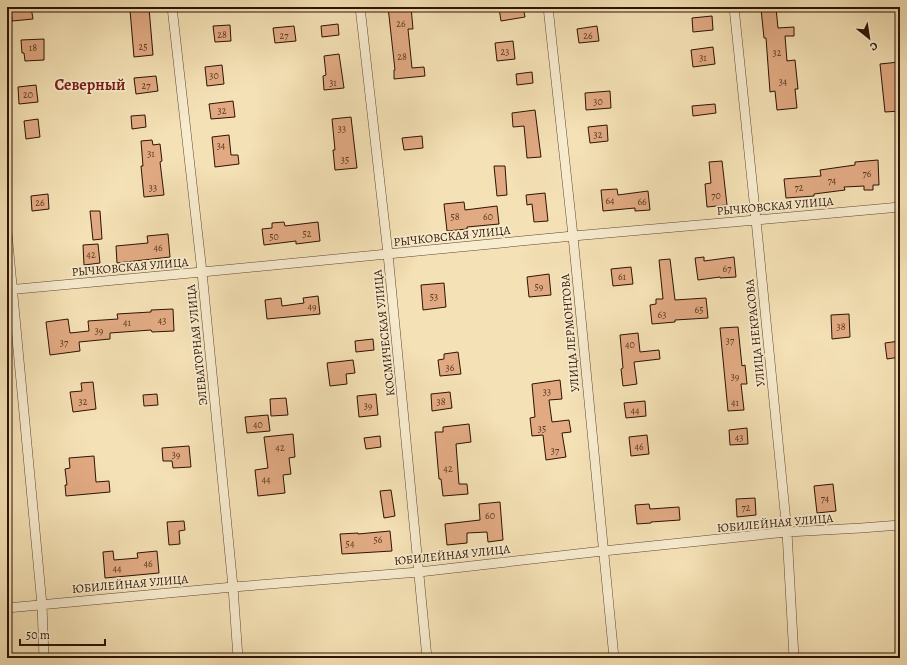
<svg xmlns="http://www.w3.org/2000/svg" width="907" height="665" font-family="Alegreya,serif">
  <style>
    .building { fill: #e1aa83; stroke: #2e1302 }
    .lines { fill: none; stroke-linecap: round; stroke-linejoin: round }
    .minor-casing { stroke: #60462f; stroke-width: 10 }
    .minor { stroke: #f8eccf; stroke-width: 9 }
    .labels { text-anchor: middle; stroke-width: 3.5; stroke-linejoin: round; paint-order: stroke }
    .number-label { font-size: 10px; fill: #5b3922 }
    .street-label { font-size: 12px; fill: #2e1302; stroke: #f8eccf }
    .district-label { font-size: 16px; font-weight: bold; fill: #7a1f14; stroke: #f8eccf }
  </style>
  <rect width="100%" height="100%" fill="#f4e1b5"/>
  <filter id="stains"><feTurbulence type="fractalNoise" baseFrequency=".005" numOctaves="4"/><feColorMatrix values="0 0 0 0 .2 0 0 0 0 .09 0 0 0 0 .02 0 0 0 .5 -.17"/></filter>
  <radialGradient id="worn" r=".72"><stop offset=".6" stop-color="#630" stop-opacity="0"/><stop offset="1" stop-color="#630" stop-opacity=".3"/></radialGradient>
  <path class="building" d="M11,7H31L33,19L12,21Z
    M388,7H411L413,29H408L412,68L424,67L425,76L394,79V70H395Z
    M507,7H523L525,17L501,21L499,8Z
    M149,8L153,55L134,57L130,10Z
    M776,8L778,28L794,27V36H785L787,61L795,60L798,89H795L797,108L777,110L775,91L770,92L766,38H764L761,9Z
    M712,16L713,30L693,32L692,18Z
    M338,24L339,35L322,37L321,26Z
    M230,25L231,41L215,42L213,26Z
    M294,26L296,41L275,43L273,28Z
    M597,26L599,41L579,43L577,29Z
    M44,39V60L25,61L24,53H22L21,40Z
    M513,41L515,59L497,61L495,43Z
    M713,47L715,64L693,67L691,50Z
    M339,54L344,88L324,90L323,76L326,75L324,56Z
    M899,62L900,111L885,112L880,64Z
    M222,65L224,84L207,86L205,67Z
    M532,72L533,83L517,85L516,74Z
    M156,76L158,91L136,94L134,78Z
    M36,85L38,102L19,104L18,87Z
    M610,91L611,108L586,110L585,93Z
    M233,101L235,117L211,119L209,104Z
    M715,104L716,113L693,116L692,106Z
    M535,110L541,157L527,158L524,126L513,127L512,113Z
    M145,115L146,127L132,129L131,116Z
    M351,117L357,168L335,170L333,150H335L332,119Z
    M38,119L40,137L26,139L24,121Z
    M607,125L608,141L590,143L588,127Z
    M229,135L231,155H238L239,164L215,167L212,137Z
    M422,136L423,148L404,150L402,138Z
    M152,140L153,145L160,144L162,161L160,162L164,195L144,197L141,166H143L141,141Z
    M878,160L879,185H873V190H864V186L844,187L845,190L814,194V196L786,198L784,179L821,176L820,170L855,165V162Z
    M722,161L727,205L707,207L705,184L711,183L709,162Z
    M494,166H505L507,195L497,196Z
    M617,189L618,195L648,191L650,210L635,211V208L603,211L601,190Z
    M545,193L548,221L534,222L532,204L527,205L526,195Z
    M48,194L49,209L32,211L31,196Z
    M464,202L465,210L497,206L499,224L467,227V229L447,231L444,204Z
    M90,211H100L102,239L93,240Z
    M284,222L285,226L318,222L320,241L296,244V241L264,245L262,229L272,228V223Z
    M168,234L170,257L117,263L116,246L148,243L147,236Z
    M98,244L100,263L84,265L83,245Z
    M704,257V261L734,257L736,277L720,278V277L698,280L695,258Z
    M670,259L675,300L706,298L708,318L675,320V322L652,324L650,305L656,304V299H663L659,260Z
    M631,267L633,284L613,286L611,269Z
    M549,274L551,295L529,297L527,277Z
    M444,283L446,307L423,310L421,285Z
    M318,296L320,314L267,319L265,300L281,298L282,306L304,303L303,298Z
    M173,309L174,331L152,332L151,330L110,333V339L79,342L80,351L50,355L46,322L68,319L70,333L89,331L88,321L118,319L117,314L151,312V310Z
    M849,314L850,337L832,339L831,315Z
    M738,327L742,366L745,365L747,384H741L744,410L728,411L720,328Z
    M638,333L640,352L659,350L660,359L634,362L637,384L623,386L621,369L623,368L620,335Z
    M373,339L374,350L356,352L355,341Z
    M900,341V357L887,359L885,343Z
    M458,352L461,374L440,376L438,360L444,359V354Z
    M353,360L355,373L346,374L347,384L330,386L327,363Z
    M560,380L562,399L549,400L552,422L569,420L571,432L562,433L566,457L546,460L543,435L532,436L530,418L535,417L532,384Z
    M93,382L96,409L73,412L70,392L82,391L81,383Z
    M450,392L452,408L432,411L431,394Z
    M157,394L158,405L144,406L143,395Z
    M376,394L378,415L359,417L357,396Z
    M286,398L288,415L271,416L270,399Z
    M645,401L646,416L626,418L624,403Z
    M268,415L270,431L247,433L245,417Z
    M469,424L471,442L456,444L459,484H467L468,494L443,496L441,479H439L435,432H443V427Z
    M747,428L748,444L730,445L729,430Z
    M293,434L295,457L289,458L291,474L283,475L285,493L258,496L255,470L268,468L264,437Z
    M647,435L649,454L631,456L629,437Z
    M380,436L381,447L366,449L364,438Z
    M189,446L191,467L173,468L172,461H163L162,448Z
    M94,456L96,482L109,481L110,492L66,496L65,485H67L65,469L70,468L69,458Z
    M833,484L836,511L817,513L814,486Z
    M391,490L395,516L384,518L380,491Z
    M755,498L756,515L737,517L736,499Z
    M500,502L503,540L488,542L487,532L467,533V543L447,545L445,524L480,520L479,504Z
    M649,504L650,509L679,507L680,520L651,522V523L637,524L635,505Z
    M184,521L185,530L179,531L180,544L169,545L167,522Z
    M390,531L392,551L342,554L340,534L358,533V534Z
    M113,551L114,560L138,558L137,553L157,551L159,573L105,578L103,552Z"/>
  <g class="lines">
    <defs>
      <path id="minor" d="M172,7L202,272L233,587L238,658
        M360,7L388,254L427,658
        M548,7L573,236L614,658
        M734,7L756,220L787,532L794,658
        M7,232L42,605L44,658
        M7,290L202,272L573,236L756,220L900,207
        M7,608L233,587L419,572L603,551L787,532L861,528L900,525"/>
    </defs>
    <use href="#minor" class="minor-casing"/>
    <use href="#minor" class="minor"/>
  </g>
  <g class="labels">
    <g class="number-label">
      <text x="401" y="27">26</text>
      <text x="222" y="38">28</text>
      <text x="284" y="39">27</text>
      <text x="588" y="39">26</text>
      <text x="143" y="50">25</text>
      <text x="33" y="51">18</text>
      <text x="505" y="55">23</text>
      <text x="777" y="56">32</text>
      <text x="402" y="60">28</text>
      <text x="703" y="61">31</text>
      <text x="214" y="79">30</text>
      <text x="783" y="85">34</text>
      <text x="333" y="86">31</text>
      <text x="146" y="89">27</text>
      <text x="28" y="98">20</text>
      <text x="598" y="105">30</text>
      <text x="222" y="114">32</text>
      <text x="342" y="132">33</text>
      <text x="598" y="138">32</text>
      <text x="221" y="149">34</text>
      <text x="151" y="157">31</text>
      <text x="345" y="163">35</text>
      <text x="867" y="177">76</text>
      <text x="832" y="184">74</text>
      <text x="153" y="191">33</text>
      <text x="799" y="191">72</text>
      <text x="716" y="199">70</text>
      <text x="610" y="204">64</text>
      <text x="642" y="205">66</text>
      <text x="40" y="206">26</text>
      <text x="455" y="220">58</text>
      <text x="488" y="220">60</text>
      <text x="307" y="237">52</text>
      <text x="274" y="240">50</text>
      <text x="158" y="251">46</text>
      <text x="91" y="258">42</text>
      <text x="727" y="272">67</text>
      <text x="622" y="280">61</text>
      <text x="539" y="290">59</text>
      <text x="434" y="300">53</text>
      <text x="312" y="310">49</text>
      <text x="699" y="313">65</text>
      <text x="662" y="318">63</text>
      <text x="162" y="324">43</text>
      <text x="127" y="326">41</text>
      <text x="841" y="330">38</text>
      <text x="99" y="334">39</text>
      <text x="730" y="344">37</text>
      <text x="64" y="346">37</text>
      <text x="630" y="348">40</text>
      <text x="450" y="371">36</text>
      <text x="735" y="380">39</text>
      <text x="547" y="395">33</text>
      <text x="83" y="405">32</text>
      <text x="441" y="405">38</text>
      <text x="735" y="406">41</text>
      <text x="368" y="409">39</text>
      <text x="635" y="414">44</text>
      <text x="258" y="428">40</text>
      <text x="542" y="432">35</text>
      <text x="739" y="441">43</text>
      <text x="639" y="450">46</text>
      <text x="280" y="451">42</text>
      <text x="555" y="454">37</text>
      <text x="176" y="458">39</text>
      <text x="448" y="472">42</text>
      <text x="266" y="483">44</text>
      <text x="825" y="502">74</text>
      <text x="746" y="511">72</text>
      <text x="490" y="519">60</text>
      <text x="378" y="543">56</text>
      <text x="350" y="547">54</text>
      <text x="148" y="567">46</text>
      <text x="117" y="572">44</text>
    </g>
    <g class="street-label">
      <text transform="translate(775 206) rotate(-5)" y="4">РЫЧКОВСКАЯ УЛИЦА</text>
      <text transform="translate(452 236) rotate(-6)" y="4">РЫЧКОВСКАЯ УЛИЦА</text>
      <text transform="translate(130 267) rotate(-5)" y="4">РЫЧКОВСКАЯ УЛИЦА</text>
      <text transform="translate(384 333) rotate(-96)" y="4">КОСМИЧЕСКАЯ УЛИЦА</text>
      <text transform="translate(570 333) rotate(-95)" y="4">УЛИЦА ЛЕРМОНТОВА</text>
      <text transform="translate(755 333) rotate(-96)" y="4">УЛИЦА НЕКРАСОВА</text>
      <text transform="translate(197 345) rotate(-96)" y="4">ЭЛЕВАТОРНАЯ УЛИЦА</text>
      <text transform="translate(775 523) rotate(-5)" y="4">ЮБИЛЕЙНАЯ УЛИЦА</text>
      <text transform="translate(452 555) rotate(-6)" y="4">ЮБИЛЕЙНАЯ УЛИЦА</text>
      <text transform="translate(130 584) rotate(-5)" y="4">ЮБИЛЕЙНАЯ УЛИЦА</text>
    </g>
    <g class="district-label">
      <text x="90" y="90">Северный</text>
    </g>
  </g>
  <rect width="907" height="665" fill="none" stroke="#f4e1b5" stroke-width="24"/>
  <rect x="8" y="8" width="891" height="649" fill="none" stroke="#2e1302" stroke-width="2"/>
  <rect x="12" y="12" width="883" height="641" fill="none" stroke="#2e1302"/>
  <g transform="translate(869 38) rotate(150)" stroke="#f8eccf" stroke-width="3" paint-order="stroke">
  <path d="M0-3L7 15L0 10L-7 15Z" fill="#2e1302"/>
  <text y="-6" font-size="11" font-weight="bold" text-anchor="middle" fill="#2e1302">С</text>
  </g>
  <path d="M20 639v6h85v-6" fill="none" stroke="#2e1302" stroke-width="2"/>
  <text x="26" y="639" font-size="12" fill="#2e1302" stroke="#f8eccf" stroke-width="3" paint-order="stroke">50 m</text>
  <rect width="100%" height="100%" filter="url(#stains)"/>
  <rect width="100%" height="100%" fill="url(#worn)"/>
</svg>
